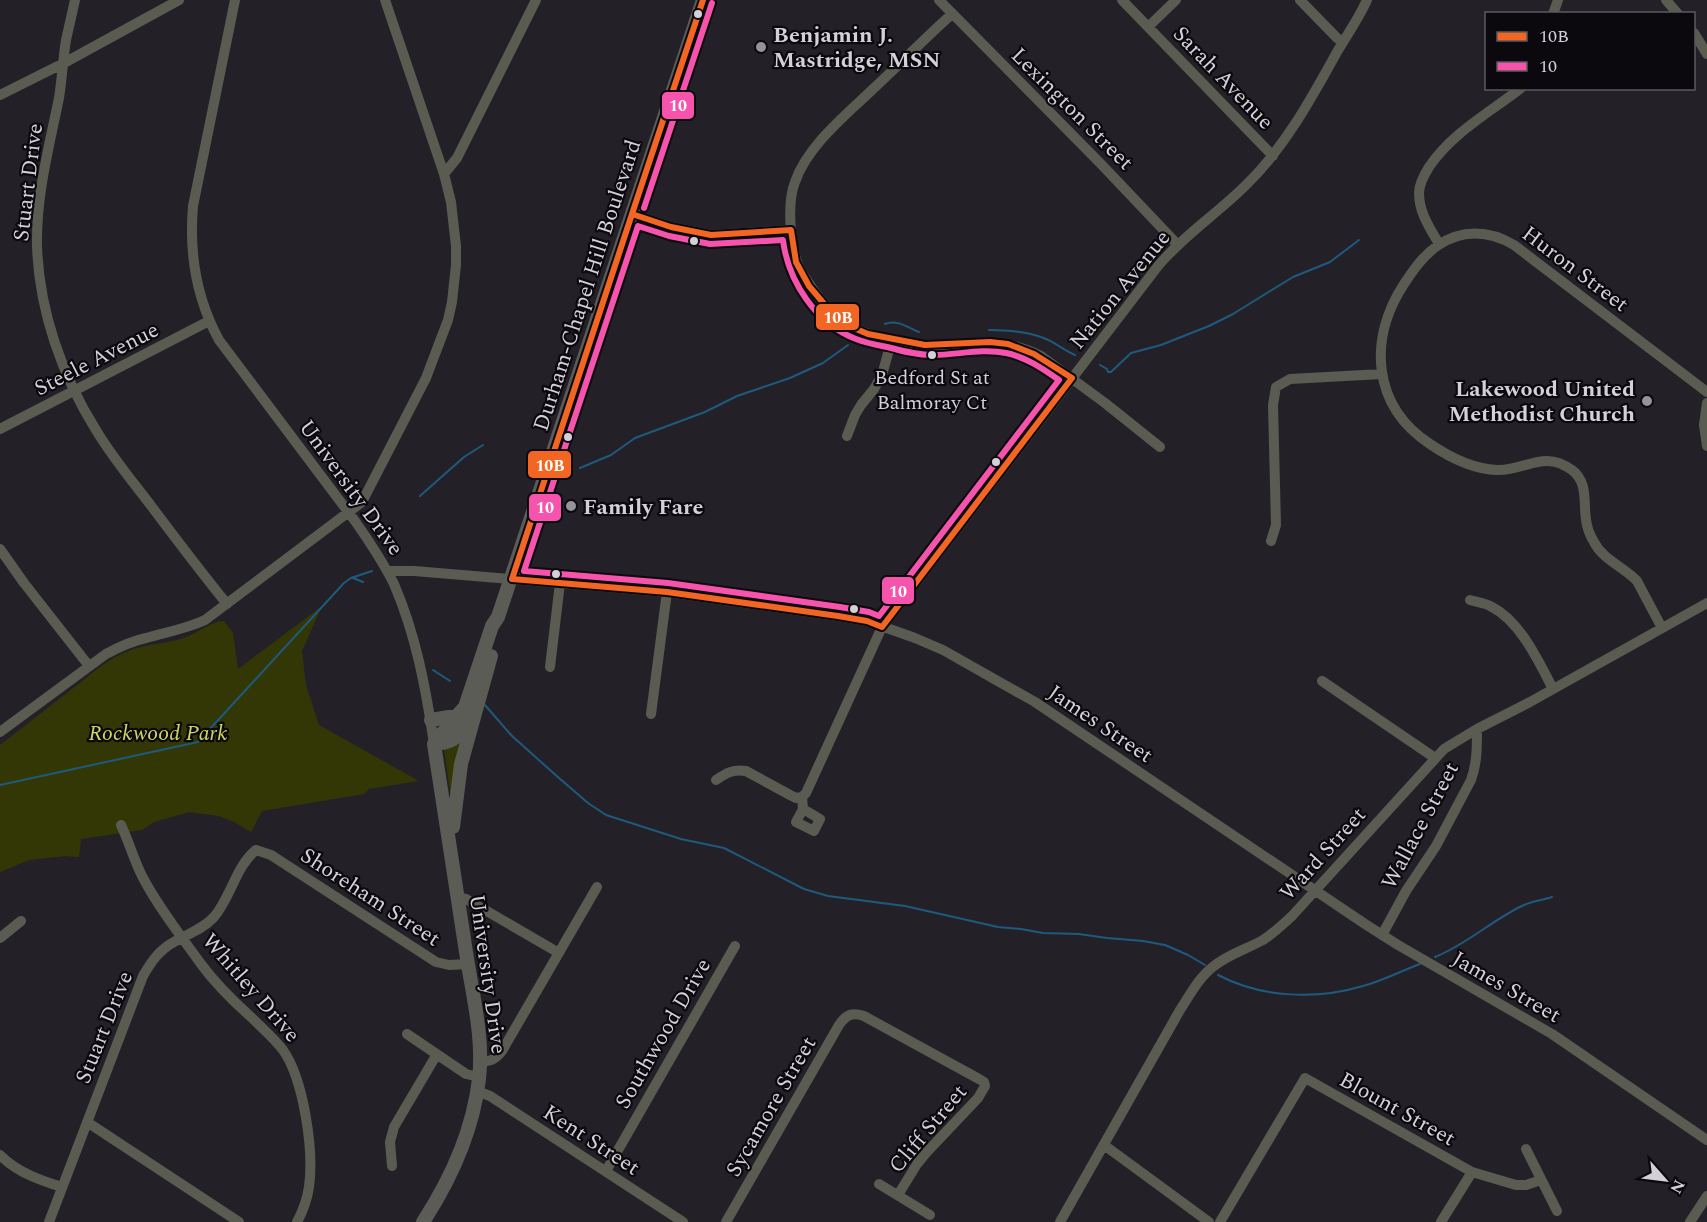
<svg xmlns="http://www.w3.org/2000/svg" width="1707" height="1222" font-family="Spectral,serif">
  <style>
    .green { fill: #333705 }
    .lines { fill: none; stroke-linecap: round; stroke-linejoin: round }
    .stream { stroke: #1e5a7e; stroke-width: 2 }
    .minor { stroke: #5a5c52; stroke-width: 10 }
    .major { stroke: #5b5c55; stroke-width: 14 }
    .bus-1-casing { stroke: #0b090e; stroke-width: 10 }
    .bus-2-casing { stroke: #0b090e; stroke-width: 10 }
    .bus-1 { stroke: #f26522; stroke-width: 6 }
    .bus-2 { stroke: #f653ac; stroke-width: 6 }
    .bus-dot { fill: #d3d0d8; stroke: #0b090e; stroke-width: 2 }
    .poi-dot { fill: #95939a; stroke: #0b090e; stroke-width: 2 }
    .labels { text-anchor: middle; stroke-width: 4.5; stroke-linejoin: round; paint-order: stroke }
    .bus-label { font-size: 20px; fill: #d3d0d8; stroke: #0b090e }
    .poi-label { font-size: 22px; font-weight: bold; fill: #d3d0d8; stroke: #0b090e; text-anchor: start }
    .street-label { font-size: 22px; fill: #d3d0d8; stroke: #0b090e }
    .park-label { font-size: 22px; font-style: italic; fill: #ccd760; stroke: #0b090e }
    .line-badge { stroke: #0b090e; stroke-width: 2 }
    .badge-label { font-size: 16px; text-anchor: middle; font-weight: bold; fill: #fff }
  </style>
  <rect width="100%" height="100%" fill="#232127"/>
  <path class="green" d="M322,606L302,651L306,685L319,725L419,781L369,789L364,794L262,811L251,832L234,822L219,816L189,812L154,822L142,830L81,839L79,857L65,856L29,860L0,872V745L85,679C102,665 119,652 141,647C156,643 171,643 186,637C197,633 214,620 224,621L233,633L238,669Z
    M465,738L451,799L444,749Z"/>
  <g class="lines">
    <path class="stream" d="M885,324C897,319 909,328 919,332
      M989,330C1007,330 1025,331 1041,337C1054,341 1063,350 1075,355
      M1100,365L1107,369L1108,372H1111L1131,353L1161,345L1209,326L1233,314L1293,277L1330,262L1359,240
      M580,468L611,455L635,438L705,412L737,396L790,378L823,363L848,345
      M420,496L464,457L483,445
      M353,578L363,582
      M433,670L450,681
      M484,704L512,736L559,778L588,803L606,815L681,839L724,848L804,889L828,896L905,906L998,927L1021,929L1043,933L1079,934L1107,938L1143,941L1165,945L1188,955L1205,965
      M0,785L198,742L344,583L351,578L372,571
      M1435,957C1468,944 1493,919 1524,905C1533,901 1543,900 1552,897
      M1218,975C1262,998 1316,1000 1363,986C1382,981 1401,971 1420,964"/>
    <path class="minor" d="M75,0C72,13 69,27 66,40C63,59 62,79 59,98C49,147 36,196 37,246C39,310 62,376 96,430C112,457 133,482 152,507C176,539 201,572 227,604
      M235,0L193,206C189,253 196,298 219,340L355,521C369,541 383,562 394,584C416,635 426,689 434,744
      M939,0L1101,164L1177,244
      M1122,0L1273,156
      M1300,0L1337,38L1343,42
      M1666,0L1678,14
      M952,14C925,38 900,64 873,89C846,115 808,145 795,182C787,202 790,241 797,262C799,269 804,276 808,282C824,307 843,327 872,335C892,341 915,346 935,346C978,346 1000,336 1041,356L1105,403L1160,447
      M1553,14L1558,0
      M1148,27L1176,0
      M1694,33L1707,54
      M0,95L64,63L179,0
      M444,174L457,158L536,0
      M632,214L671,227L711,235L791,230
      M1439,244C1430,228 1419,213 1419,193C1419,184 1424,175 1429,167C1452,133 1489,113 1521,88
      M1707,403L1704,425L1707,446
      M0,429L209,321
      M847,436L855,415L861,405L874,389L882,375L892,339
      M1271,541L1276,525L1273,405L1276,387L1290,379L1382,374
      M0,549L24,583L89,666
      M387,571H414L667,592L838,616L867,621L915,638L943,650L1035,702L1365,924L1398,945L1552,1034L1707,1140
      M1470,600C1477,602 1486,603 1492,607C1520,621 1539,662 1553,689
      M1662,628L1637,581C1624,567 1603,560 1594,542C1591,537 1588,530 1587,525C1582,505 1590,484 1572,470C1543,449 1526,471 1497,470C1473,469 1449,457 1430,444C1372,406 1368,339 1404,284C1414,269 1423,256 1437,246C1461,229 1489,230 1514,245L1707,392
      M550,667L560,583
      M1322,681L1435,758
      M651,714L667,592
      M0,732L106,654C119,647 132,641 146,638C166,632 186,629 205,620L362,502L426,378L448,320L452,302L456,265V246L451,202L444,174L385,0
      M716,780C726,773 733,769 746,771L790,795L796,798L802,797
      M802,797L806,793L882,627L1158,266C1184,235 1218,213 1246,185C1285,147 1311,99 1337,52C1347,35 1359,18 1367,0
      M802,797L803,809L796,822L814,831L820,819L803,809
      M121,825C129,842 134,860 142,876C158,907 181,936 201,964C215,983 233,1001 251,1017C262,1028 274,1038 283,1050C304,1080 314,1151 309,1187C307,1200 303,1211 297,1222
      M457,897L466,899L559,953
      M1382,935L1406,891L1436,846L1471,780C1477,764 1477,747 1477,729
      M0,938L21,921
      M407,1034L466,1074L479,1077
      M480,1062C491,1061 495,1060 502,1051L597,887
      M477,1091L490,1096L683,1222
      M87,1122L239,1222
      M1104,1145L1209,1222
      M1526,1149L1557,1211
      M0,1155C17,1172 39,1180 62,1187
      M392,1166L390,1142L394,1127L437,1054
      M606,1171L735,946
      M879,1184L930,1215
      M49,1222L143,976C151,962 159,950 174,942C188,934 203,929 214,917C231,897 236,866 256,850L271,855L436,962L449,965L468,964
      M726,1222L839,1025C846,1015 851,1012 864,1016L979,1079L984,1082L985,1086L978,1098L926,1153L917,1164L898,1195
      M1060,1222L1180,1010C1190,995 1199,977 1214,966C1229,954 1247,949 1263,940C1274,933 1283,924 1292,916L1444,749L1477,729L1530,702L1707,603
      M1220,1222L1305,1078L1472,1172L1516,1185H1526L1541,1180
      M1441,1222L1472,1172
      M1690,1222L1707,1196"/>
    <path class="major" d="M431,720L449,717H456
      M434,744L440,735L452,725L456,717L465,707L492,626L498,617L703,0
      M434,744C454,743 457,737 468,722
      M453,827L461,764L491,656
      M423,1222C451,1179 473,1130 479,1079C484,1037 472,993 466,952C455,883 445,813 434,744"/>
    <defs>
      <path id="bus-1" d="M632,214L671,227L711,235L791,230L796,262L809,286L831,312L849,326L868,334L925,345L990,342L1008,344L1034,354L1072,378L882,627L867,621L838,616L667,592L512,579Z
        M632,214L703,0"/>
      <path id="bus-2" d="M644,208L712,3
        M638,226L669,236L710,244L783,240C788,281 816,324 856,339C866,343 877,345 887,347C902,351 917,355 933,355C957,355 982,348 1006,353C1026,357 1043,369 1059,380L879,616L869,612L840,607L668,583L524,571Z"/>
    </defs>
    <use href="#bus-1" class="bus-1-casing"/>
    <use href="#bus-2" class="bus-2-casing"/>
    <use href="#bus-1" class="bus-1"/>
    <use href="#bus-2" class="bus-2"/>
  </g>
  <g class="bus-dot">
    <circle cx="698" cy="14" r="5"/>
    <circle cx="694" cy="241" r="5"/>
    <circle cx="932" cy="355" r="5"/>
    <circle cx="568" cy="437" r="5"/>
    <circle cx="996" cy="462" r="5"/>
    <circle cx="556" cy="574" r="5"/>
    <circle cx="854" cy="609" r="5"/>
  </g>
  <g class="poi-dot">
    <circle cx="761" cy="47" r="6"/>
    <circle cx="1647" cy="401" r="6"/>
    <circle cx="571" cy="506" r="6"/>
  </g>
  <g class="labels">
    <g class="bus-label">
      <text x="932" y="384">Bedford St at<tspan x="932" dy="25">Balmoray Ct</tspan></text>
    </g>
    <g class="poi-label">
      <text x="773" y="42">Benjamin J.<tspan x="773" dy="25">Mastridge, MSN</tspan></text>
      <text x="1635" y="396" text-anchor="end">Lakewood United<tspan x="1635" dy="25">Methodist Church</tspan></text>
      <text x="583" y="514">Family Fare</text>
    </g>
    <g class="street-label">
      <text transform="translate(1224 77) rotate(46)" y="8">Sarah Avenue</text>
      <text transform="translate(1073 108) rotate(45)" y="8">Lexington Street</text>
      <text transform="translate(27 182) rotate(-83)" y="8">Stuart Drive</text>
      <text transform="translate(1576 268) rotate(37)" y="8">Huron Street</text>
      <text transform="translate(586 285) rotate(-72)" y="8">Durham-Chapel Hill Boulevard</text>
      <text transform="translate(1119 289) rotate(-51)" y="8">Nation Avenue</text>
      <text transform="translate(96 358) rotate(-27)" y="8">Steele Avenue</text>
      <text transform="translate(352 487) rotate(54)" y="8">University Drive</text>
      <text transform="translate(1101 723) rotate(34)" y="8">James Street</text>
      <text transform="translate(1419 825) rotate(-62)" y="8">Wallace Street</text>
      <text transform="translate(1322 853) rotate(-48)" y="8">Ward Street</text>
      <text transform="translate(371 896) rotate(33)" y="8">Shoreham Street</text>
      <text transform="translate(489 974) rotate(82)" y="8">University Drive</text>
      <text transform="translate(1507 986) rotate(30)" y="8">James Street</text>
      <text transform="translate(252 987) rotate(49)" y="8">Whitley Drive</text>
      <text transform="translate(103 1027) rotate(-68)" y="8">Stuart Drive</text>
      <text transform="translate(662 1033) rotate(-60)" y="8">Southwood Drive</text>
      <text transform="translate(770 1106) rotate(-60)" y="8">Sycamore Street</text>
      <text transform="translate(1398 1108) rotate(29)" y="8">Blount Street</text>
      <text transform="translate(927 1128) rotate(-50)" y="8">Cliff Street</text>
      <text transform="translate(592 1139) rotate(33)" y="8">Kent Street</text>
    </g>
    <g class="park-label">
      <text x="158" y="740">Rockwood Park</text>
    </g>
  </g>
  <g class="line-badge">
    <rect x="661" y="91" width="34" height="29" rx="6" fill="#f653ac"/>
    <rect x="815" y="303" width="45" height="28" rx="6" fill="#f26522"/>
    <rect x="527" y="450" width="45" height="29" rx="6" fill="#f26522"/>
    <rect x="528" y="493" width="34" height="29" rx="6" fill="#f653ac"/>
    <rect x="881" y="576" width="34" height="29" rx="6" fill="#f653ac"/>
  </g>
  <g class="badge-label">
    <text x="678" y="111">10</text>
    <text x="838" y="323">10B</text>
    <text x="550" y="471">10B</text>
    <text x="545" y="513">10</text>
    <text x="898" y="597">10</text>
  </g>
  <rect x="1485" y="12" width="210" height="78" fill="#0b090e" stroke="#5b595f" stroke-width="1.5"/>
  <rect x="1497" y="32" width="30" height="9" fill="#f26522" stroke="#5b595f" stroke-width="1.5"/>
  <text x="1539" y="42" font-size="18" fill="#d3d0d8">10B</text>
  <rect x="1497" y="62" width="30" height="9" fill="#f653ac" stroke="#5b595f" stroke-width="1.5"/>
  <text x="1539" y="72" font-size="18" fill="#d3d0d8">10</text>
  <g transform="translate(1665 1180) rotate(118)" stroke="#0b090e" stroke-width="4.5" paint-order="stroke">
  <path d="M0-4.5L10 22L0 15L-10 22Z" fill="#d3d0d8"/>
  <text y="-9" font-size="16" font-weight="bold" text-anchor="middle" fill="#d3d0d8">N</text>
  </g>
</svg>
